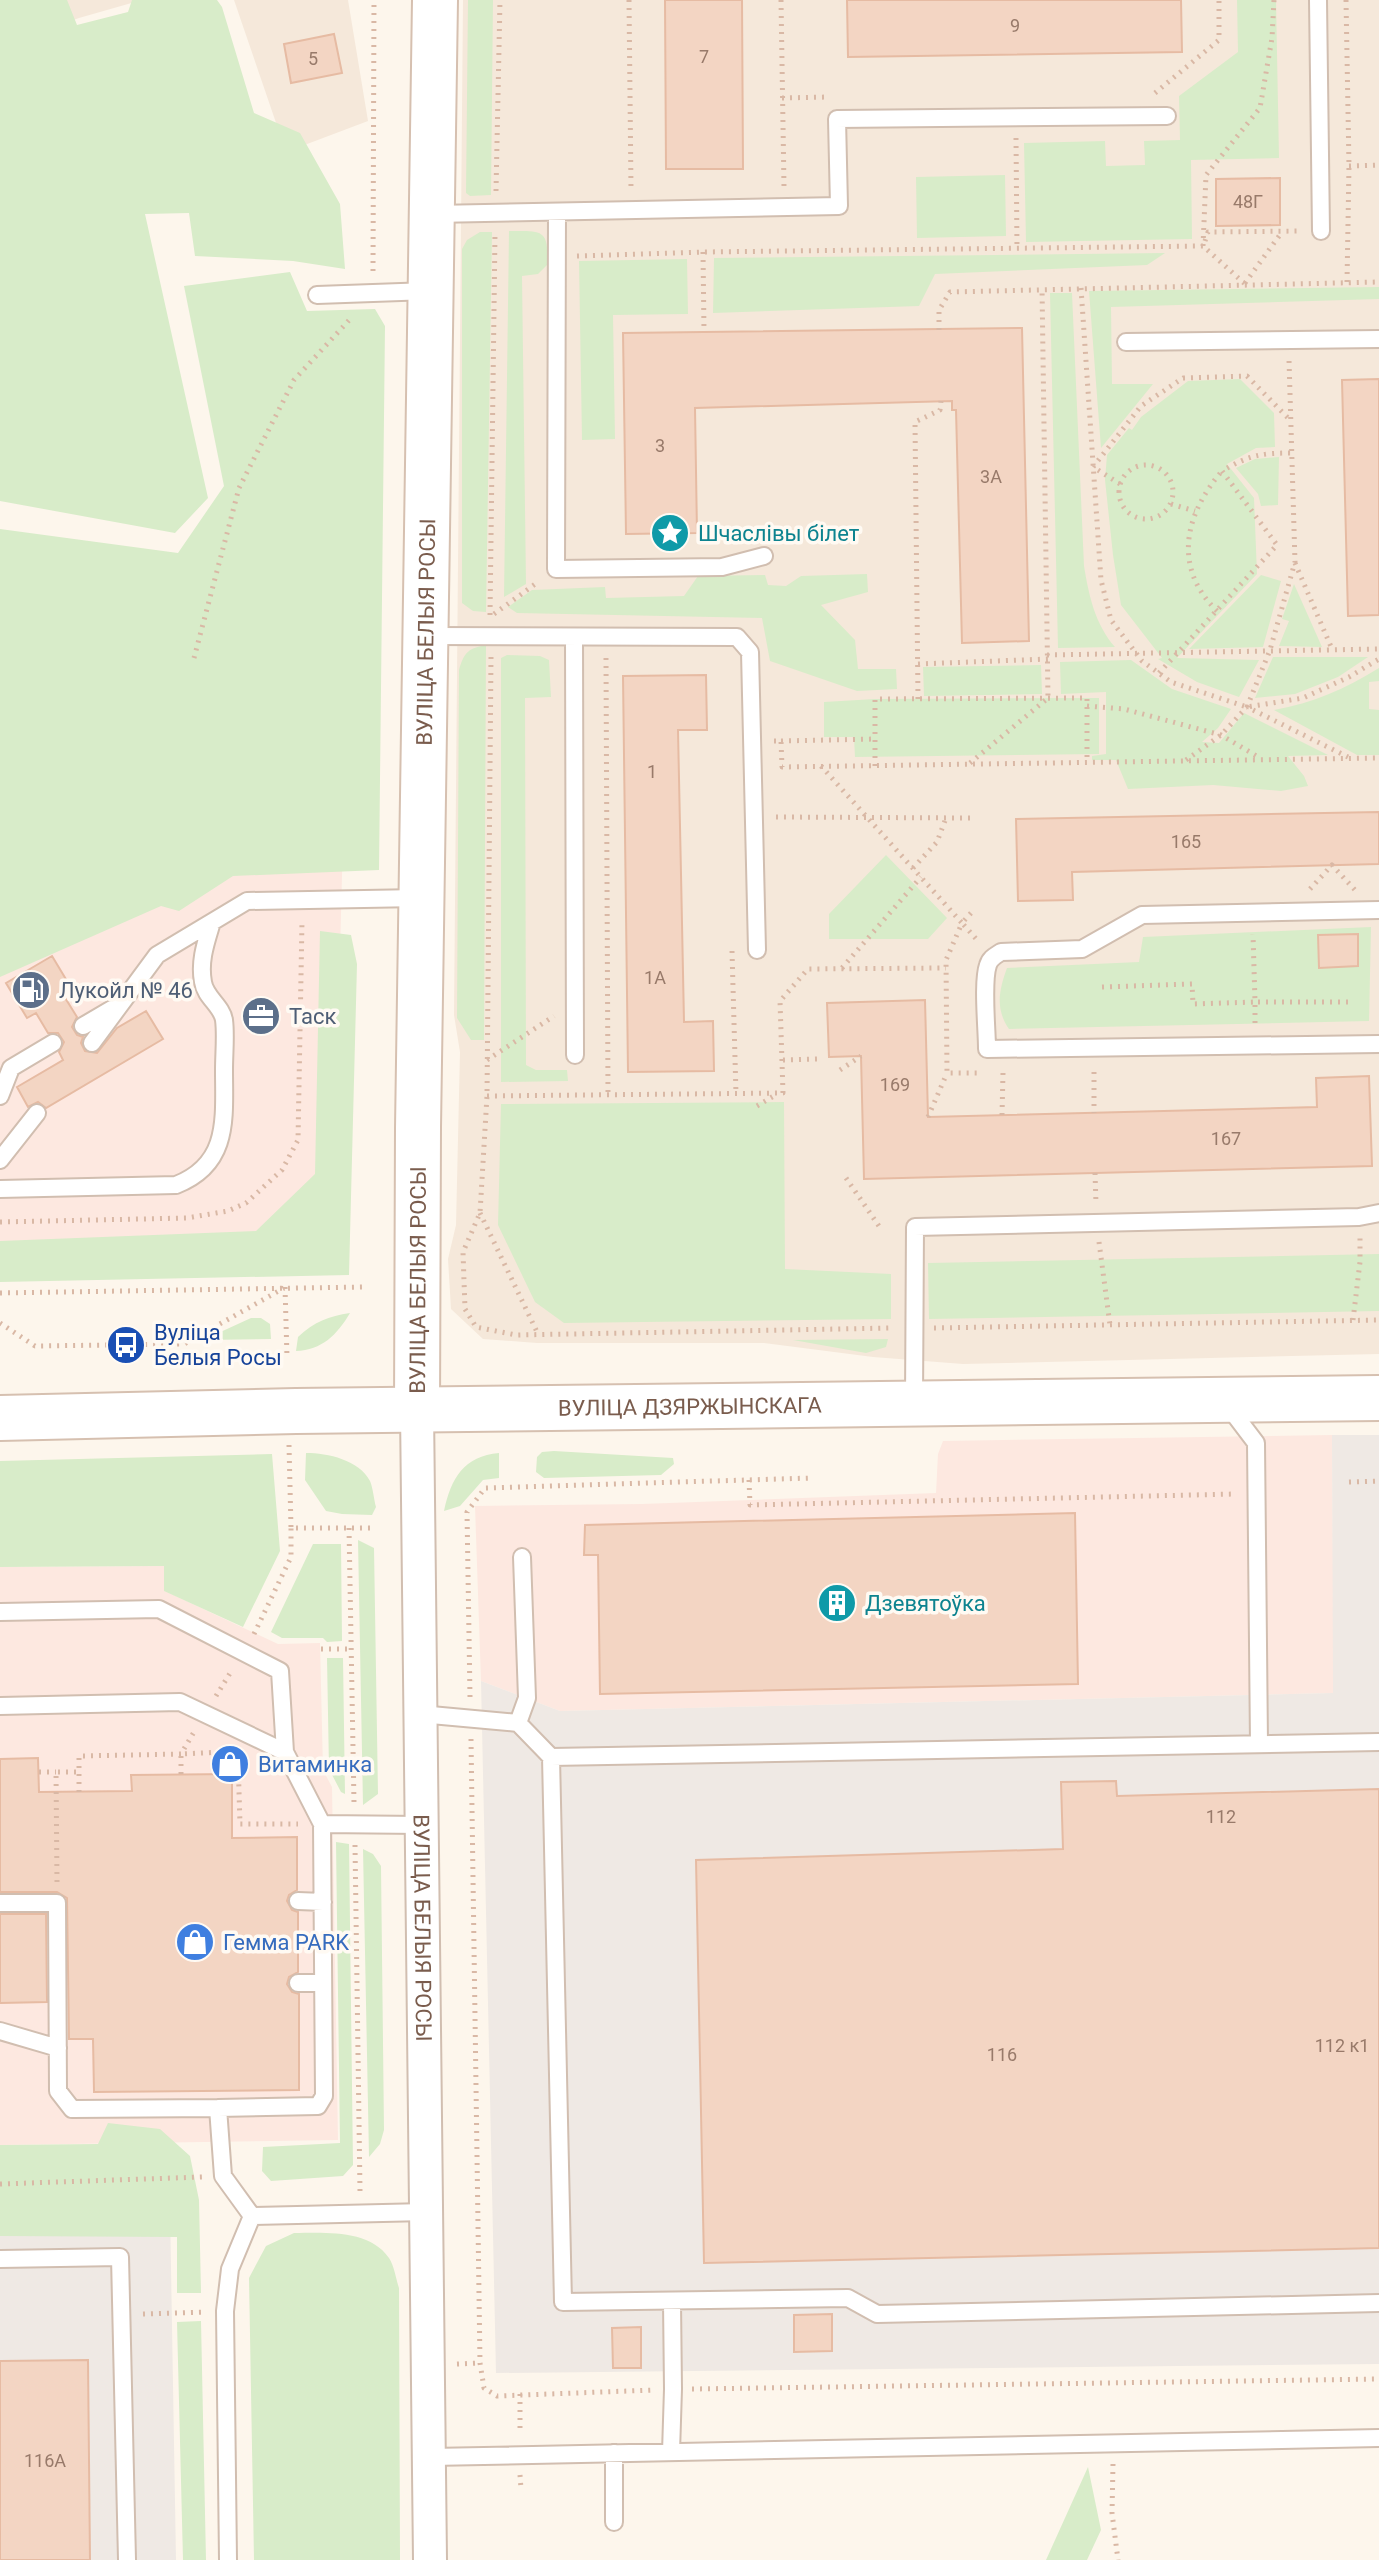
<svg xmlns="http://www.w3.org/2000/svg" width="1379" height="2560" font-family="Roboto,sans-serif">
  <style>
    .residential { fill: #f5e8da }
    .commercial { fill: #fde8e0 }
    .industrial { fill: #efe9e4 }
    .green { fill: #d8ecc9 }
    .building { fill: #f3d5c3; stroke: #e6bba3; stroke-width: 2 }
    .lines { fill: none; stroke-linecap: round; stroke-linejoin: round }
    .lane-casing { stroke: #d1beb0; stroke-width: 20 }
    .street-casing { stroke: #d1beb0; stroke-width: 36 }
    .secondary-casing { stroke: #d6c0b0; stroke-width: 48 }
    .path { stroke: #d9b8a5; stroke-width: 5; stroke-dasharray: 2 6; stroke-linecap: butt }
    .lane { stroke: #fff; stroke-width: 16 }
    .street { stroke: #fff; stroke-width: 32 }
    .secondary { stroke: #fff; stroke-width: 44 }
    .labels { text-anchor: middle; stroke-width: 7; stroke-linejoin: round; paint-order: stroke }
    .number-label { font-size: 18px; fill: #987a6a }
    .culture-label { font-size: 22px; fill: #0d838f; stroke: #fffaf3; text-anchor: start }
    .street-label { font-size: 22px; fill: #7a5c4d; stroke: #fffaf3 }
    .service-label { font-size: 22px; fill: #4e5e75; stroke: #fffaf3; text-anchor: start }
    .transit-label { font-size: 22px; fill: #164399; stroke: #fffaf3; text-anchor: start }
    .shop-label { font-size: 22px; fill: #366cbe; stroke: #fffaf3; text-anchor: start }
  </style>
  <rect width="100%" height="100%" fill="#fdf6ec"/>
  <path class="residential" d="M0,0H142L79,18L0,46Z
    M234,0H348L368,121L286,152Z
    M463,0H1379V1354L963,1364L873,1357L764,1343H537L483,1339L451,1309L448,1259L456,1225L460,1052L454,1015Z"/>
  <path class="commercial" d="M343,837L332,1263L0,1268V912Z
    M1332,1435L1334,1693L560,1711L481,1681L475,1506L642,1504L936,1493L938,1454L943,1441Z
    M164,1566L165,1591L278,1644L320,1643L323,1770L332,1787L338,2140L0,2145V1567Z"/>
  <path class="industrial" d="M1332,1435H1379V2364L496,2373L481,1681L560,1711L1333,1693Z
    M170,2209L176,2560H0V2212Z"/>
  <path class="green" d="M0,0H67L77,25L128,12L132,0H217L222,7L254,113L300,133L340,204L345,269L293,261L195,256L189,213L145,214L208,498L175,533L0,501Z
    M468,0H493L491,195L470,196L466,193Z
    M1237,0H1276L1279,158L1191,160L1192,239L1026,242L1024,143L1105,141L1106,166L1145,165L1144,141L1180,140L1179,96L1238,52Z
    M1005,175L1006,236L917,238L916,177Z
    M509,231C543,231 549,229 547,265L538,274L522,276L526,584L504,597Z
    M480,232H492L486,612L473,611L462,603V249L467,240Z
    M1165,253L1147,265L935,274L919,306L713,313L714,258Z
    M687,259L688,314L613,315L615,439L582,440L579,261Z
    M290,272L307,311L375,309L385,326L379,870L233,876L179,911L161,906L0,977V529L178,553L224,486L184,286Z
    M1379,287V299L1111,307L1112,384H1153L1101,448L1089,291Z
    M1050,293H1072L1084,566C1089,596 1095,624 1115,647L1058,648Z
    M1240,379L1274,413L1275,447L1256,448L1227,464L1254,498L1257,574L1177,658L1259,660L1239,697L1197,682L1158,659L1162,658L1121,605L1113,555L1105,480L1107,455L1129,428L1132,430L1141,417L1188,381Z
    M1279,457L1278,505L1261,506L1258,494L1236,468L1255,459Z
    M867,574L868,592L821,605L855,640L858,669H896L897,689L857,691L770,661L762,618L517,613L508,607L532,590L605,587L606,598L684,596L698,576L765,575L768,585L786,586L801,576Z
    M1261,575L1281,581L1263,647L1189,649Z
    M1294,584L1322,647L1279,646L1289,621L1282,619Z
    M486,645L484,1040H471L457,1018L459,670C464,652 469,648 486,645Z
    M507,655L540,656L549,660L551,697L525,698L526,1065L536,1070H567L568,1081L501,1082V658Z
    M1273,657H1368L1338,677L1295,694L1255,698Z
    M1131,660L1172,689L1231,709L1218,728L1202,742L1219,743L1244,713L1328,755L1288,756L1304,776L1308,786L1281,791L1213,785L1128,789L1116,760H1092V756L1106,754V692L1061,694L1060,662Z
    M1041,665L1042,694L924,696L923,667Z
    M1379,668V681L1369,682V709L1379,710V755H1357L1274,710C1313,703 1345,689 1379,668Z
    M1099,698V754L855,757L854,737H824V702L875,699Z
    M886,855L947,918L928,939H829V914Z
    M1371,927L1369,1021L1009,1029C995,1009 999,990 1007,968L1139,962L1143,937Z
    M320,931L351,935L357,964L349,1275L0,1282V1241L256,1231L315,1174Z
    M784,1102L785,1269L891,1274V1319L564,1323L535,1302L498,1225L501,1104Z
    M1379,1254V1311L929,1319L928,1263Z
    M350,1313C337,1335 322,1350 296,1351L298,1337C314,1322 329,1316 350,1313Z
    M251,1318H261L270,1324L271,1339L203,1340Z
    M888,1339L886,1347L866,1353L793,1340Z
    M554,1451L673,1458L674,1464L661,1475L544,1478L536,1472L537,1457L542,1452Z
    M306,1453C328,1453 359,1460 370,1481C373,1488 374,1500 376,1507L372,1515L342,1514L326,1511L305,1480Z
    M499,1453V1478L483,1480L460,1506L444,1511C451,1478 464,1456 499,1453Z
    M272,1454L280,1551L243,1627L164,1591V1566L0,1567V1461Z
    M358,1540L374,1548L378,1794L363,1805Z
    M313,1544H341L342,1641L327,1642L323,1638H282L271,1632Z
    M327,1658H343L345,1794L341,1792L329,1769Z
    M336,1842L349,1844L353,2165L343,2176L271,2181L262,2171L263,2147L340,2143Z
    M363,1849L373,1854L381,1866L384,2130L380,2144L369,2157Z
    M108,2123L160,2129L190,2156L199,2200L201,2293H177V2237L0,2236V2145L98,2144Z
    M294,2233C325,2233 369,2229 389,2258C394,2265 396,2279 399,2288L400,2560H254L249,2278L266,2246Z
    M201,2321L206,2560H183L177,2322Z
    M1088,2467L1101,2530L1087,2560H1046Z"/>
  <path class="building" d="M665,0H742L743,169H666Z
    M847,0H1181L1182,52L848,57Z
    M334,34L342,73L291,83L284,44Z
    M1280,178V225L1216,226V179Z
    M1022,328L1029,641L962,643L956,410H952V401L695,408L697,533L626,534L623,333Z
    M1379,379V615L1348,616L1342,380Z
    M706,675L707,730H678L681,874L684,1022L713,1021L714,1071L628,1072L623,676Z
    M1379,812V864L1072,872L1073,900L1018,901L1016,819Z
    M1358,934V966L1319,968L1318,935Z
    M52,956L73,991L64,996L77,1017L72,1027L77,1035L83,1037L81,1043L85,1051L97,1053L117,1028L146,1011L163,1039L46,1108L38,1102L28,1107L17,1087L63,1060L59,1052L64,1042L58,1033H48L36,1013L27,1018L6,983Z
    M925,1000L928,1117L1317,1107L1316,1078L1369,1076L1372,1166L864,1179L861,1056L829,1057L827,1003Z
    M1075,1513L1078,1684L600,1694L598,1555H584L585,1525Z
    M38,1758L39,1792L132,1791L131,1775L232,1774V1838L297,1837V1890L289,1895L287,1901L292,1910L298,1912V1972L289,1977L287,1984L292,1992L299,1994V2090L94,2092L93,2039H69L67,1898L57,1892H0V1759Z
    M1116,1781L1117,1796L1379,1789V2248L704,2263L696,1860L1063,1849L1061,1782Z
    M0,1914H46L47,2002L0,2003Z
    M832,2314V2351L794,2352V2315Z
    M641,2327V2368H613L612,2328Z
    M88,2360L90,2560H0V2361Z"/>
  <g class="lines">
    <defs>
      <path id="lane" d="M1318,0L1321,231
        M557,212L556,569L722,567L764,556
        M434,214L839,206L837,119L1167,116
        M317,295L429,291
        M1126,342L1379,339
        M428,636L737,637L750,652L757,950
        M574,637L575,1055
        M1379,910L1142,915L1082,949L1001,952C995,956 990,958 988,965C982,982 987,1028 987,1049L1379,1044
        M83,1026L112,1009
        M92,1043L157,955L247,901L419,898
        M0,1096L11,1068L53,1043
        M0,1160L37,1113
        M0,1189L176,1185C230,1164 224,1118 224,1070C224,1053 226,1035 224,1020C222,1006 205,997 203,982C199,961 206,942 212,922
        M914,1403L915,1227L1359,1217L1379,1213
        M1225,1411L1234,1414L1256,1443L1259,1744
        M0,1612L159,1609L280,1671L285,1752L322,1824L324,2096L318,2106L218,2108
        M0,1706L180,1702L285,1752
        M420,1714L518,1723L551,1757L1379,1742
        M518,1723L527,1698L522,1557
        M551,1757L563,2302L848,2298L877,2314L1379,2303
        M322,1824L421,1825
        M298,1901L323,1902
        M0,1903H57L58,2091L72,2109L218,2108L223,2176L252,2216
        M298,1983H323
        M0,2031L58,2048
        M0,2259L120,2257L127,2560
        M671,2452L673,2389L672,2302
        M614,2453V2522
        M431,2457L1379,2438
        M228,2560L225,2311L230,2269L252,2216L426,2212"/>
      <g id="street">
        <path id="s1" d="M417,1410L430,2560"/>
      </g>
      <g id="secondary">
        <path id="s2" d="M417,1410L418,1128L435,0"/>
        <path id="s3" d="M0,1418L296,1411L1379,1398"/>
      </g>
    </defs>
    <use href="#lane" class="lane-casing"/>
    <use href="#street" class="street-casing"/>
    <use href="#secondary" class="secondary-casing"/>
    <path class="path" d="M629,0L631,189
      M781,0L784,187
      M1346,0L1349,166L1347,282
      M1155,93L1219,40V0
      M782,98L829,97
      M1016,138L1017,249
      M1349,166L1379,165
      M496,191L500,0
      M1205,241L1208,232L1300,231
      M1203,246L1206,175L1260,108L1272,38L1274,0
      M703,252L704,331
      M577,256L703,252L1203,246L1245,284
      M373,271L374,0
      M1245,283L1282,232
      M1081,288L1101,580L1111,620L1142,661L1171,682L1247,707L1303,698L1349,677L1379,659
      M939,330V310L950,292L1379,282
      M1119 492a27 27 0 1 1 54 0a27 27 0 1 1-54 0Z
      M1120,484L1093,467L1141,406L1183,378L1247,376L1291,421
      M1171,504L1195,511
      M1295,563L1332,649
      M1217,611C1172,567 1185,514 1222,471
      M494,614L538,582
      M490,615L495,233
      M1047,655L1379,649
      M491,657L487,1096L480,1213L463,1252L465,1309L476,1327L516,1335L892,1328
      M194,658L239,488L294,380L352,317
      M606,658L608,1095
      M918,664L1048,659
      M1159,673L1277,545L1222,471C1249,455 1261,453 1292,453
      M918,699L915,422L940,410L941,401
      M1087,706L1124,709L1221,735L1260,758
      M1247,707L1270,650L1295,562L1289,360
      M774,741H781L782,767L1379,758
      M781,741L875,739
      M1186,760L1221,735L1247,707L1348,757
      M970,763L1048,698L1042,288
      M821,766L962,923L946,960L947,1073H982
      M875,766V699L1087,698V762
      M776,817L970,818
      M913,868L937,842L946,818
      M1310,889L1332,865L1355,890
      M971,913L962,923L979,942
      M732,951L736,1094
      M842,968L921,877
      M1102,987L1192,984L1193,1004L1255,1002L1253,934
      M1255,1023V1002H1348
      M487,1060L554,1016
      M783,1060L819,1059
      M840,1070L861,1056
      M1094,1072V1113
      M487,1096L783,1093L780,1001L808,969L946,968
      M757,1106L777,1094
      M1002,1115L1003,1073
      M928,1117L947,1073
      M1095,1173L1096,1204
      M846,1178L881,1229
      M480,1213L538,1334
      M0,1222L187,1218L228,1211L246,1203L282,1170L298,1140L302,921
      M1099,1242L1110,1325
      M285,1287L287,1357
      M0,1293L362,1287
      M1353,1320L1360,1262V1238
      M0,1323L35,1346L184,1344L284,1288
      M934,1328L1379,1320
      M289,1445L291,1528H371
      M749,1480L750,1505L1236,1494
      M1349,1482L1379,1481
      M349,1528L354,1803
      M254,1634L291,1557V1528
      M321,1649H351
      M216,1696L232,1670
      M470,1697L467,1512L485,1488L812,1478
      M471,1739L480,2363L484,2388L497,2396L654,2390
      M39,1772H56
      M181,1774V1754L223,1752L238,1759L240,1824H298
      M79,1792V1756L181,1754L194,1732
      M355,1845L360,2191
      M57,1882L56,1772H79
      M0,2184L202,2177
      M143,2314L205,2312
      M457,2364L480,2363
      M692,2389L1379,2379
      M520,2394V2433
      M1113,2464L1112,2513L1118,2560
      M520,2475L521,2489"/>
    <use href="#lane" class="lane"/>
    <use href="#street" class="street"/>
    <use href="#secondary" class="secondary"/>
  </g>
  <defs>
    <symbol id="sight-disc" viewBox="-11 -11 22 22"><circle r="9.5" fill="#0f9aa8" stroke="#fffaf3"/><path d="M0-6L1.8-2.2L6-1.7L2.9 1.2L3.7 5.4L0 3.3L-3.7 5.4L-2.9 1.2L-6-1.7L-1.8-2.2Z" fill="#fff"/></symbol>
    <symbol id="fuel-disc" viewBox="-11 -11 22 22"><circle r="9.5" fill="#5c6f8a" stroke="#fffaf3"/><path d="M-5.5-6h7V0h2V4h1.3V-2.5L3-4.5l.8-.8L6-3V5H2.5V1h-1V6h-7ZM-4.2-4.7v3.2H.2V-4.7Z" fill="#fff"/></symbol>
    <symbol id="office-disc" viewBox="-11 -11 22 22"><circle r="9.5" fill="#5c6f8a" stroke="#fffaf3"/><path d="M-6-3h4V-5.5h4V-3h4V5H-6ZM-1-4.5V-3h2v-1.5ZM-6 0V1H6V0Z" fill="#fff"/></symbol>
    <symbol id="bus-disc" viewBox="-11 -11 22 22"><circle r="9.5" fill="#1a4fb4" stroke="#fffaf3"/><path d="M-5-6H5V4H4V6H2V4H-2V6H-4V4H-5ZM-3.5-4V0h7V-4ZM-3.5 1.2v1.5H-2V1.2ZM2 1.2v1.5H3.5V1.2Z" fill="#fff"/></symbol>
    <symbol id="building-disc" viewBox="-11 -11 22 22"><circle r="9.5" fill="#0f9aa8" stroke="#fffaf3"/><path d="M-4-6H4V6H1V3H-1V6H-4ZM-2.5-4.3h1.7v1.8h-1.7ZM.8-4.3h1.7v1.8H.8ZM-2.5-1h1.7V.8h-1.7ZM.8-1h1.7V.8H.8Z" fill="#fff"/></symbol>
    <symbol id="shop-disc" viewBox="-11 -11 22 22"><circle r="9.5" fill="#3f7fe0" stroke="#fffaf3"/><path d="M-5-2.5h2.3a2.7 3.5 0 0 1 5.4 0H5L5.5 6h-11ZM-1.5-2.5h3a1.5 2.3 0 0 0-3 0Z" fill="#fff"/></symbol>
  </defs>
  <g fill-rule="evenodd">
    <use href="#sight-disc" x="648" y="511" width="44" height="44"/>
    <use href="#fuel-disc" x="9" y="968" width="44" height="44"/>
    <use href="#office-disc" x="239" y="994" width="44" height="44"/>
    <use href="#bus-disc" x="104" y="1323" width="44" height="44"/>
    <use href="#building-disc" x="815" y="1581" width="44" height="44"/>
    <use href="#shop-disc" x="208" y="1742" width="44" height="44"/>
    <use href="#shop-disc" x="173" y="1920" width="44" height="44"/>
  </g>
  <g class="labels">
    <g class="number-label">
      <text x="1015" y="32">9</text>
      <text x="704" y="63">7</text>
      <text x="313" y="65">5</text>
      <text x="1248" y="208">48Г</text>
      <text x="660" y="452">3</text>
      <text x="991" y="483">3А</text>
      <text x="652" y="778">1</text>
      <text x="1186" y="848">165</text>
      <text x="655" y="984">1А</text>
      <text x="895" y="1091">169</text>
      <text x="1226" y="1145">167</text>
      <text x="1221" y="1823">112</text>
      <text x="1342" y="2052">112 к1</text>
      <text x="1002" y="2061">116</text>
      <text x="45" y="2467">116А</text>
    </g>
    <g class="culture-label">
      <text x="698" y="541">Шчаслівы білет</text>
      <text x="865" y="1611">Дзевятоўка</text>
    </g>
    <g class="street-label">
      <text dy="8" stroke="none"><textPath href="#s2" startOffset="778">ВУЛІЦА БЕЛЫЯ РОСЫ</textPath></text>
      <text dy="8" stroke="none"><textPath href="#s2" startOffset="130">ВУЛІЦА БЕЛЫЯ РОСЫ</textPath></text>
      <text dy="8" stroke="none"><textPath href="#s3" startOffset="690">ВУЛІЦА ДЗЯРЖЫНСКАГА</textPath></text>
      <text dy="8" stroke="none"><textPath href="#s1" startOffset="518">ВУЛІЦА БЕЛЫЯ РОСЫ</textPath></text>
    </g>
    <g class="service-label">
      <text x="59" y="998">Лукойл № 46</text>
      <text x="289" y="1024">Таск</text>
    </g>
    <g class="transit-label">
      <text x="154" y="1340">Вуліца<tspan x="154" dy="25">Белыя Росы</tspan></text>
    </g>
    <g class="shop-label">
      <text x="258" y="1772">Витаминка</text>
      <text x="223" y="1950">Гемма PARK</text>
    </g>
  </g>
</svg>
